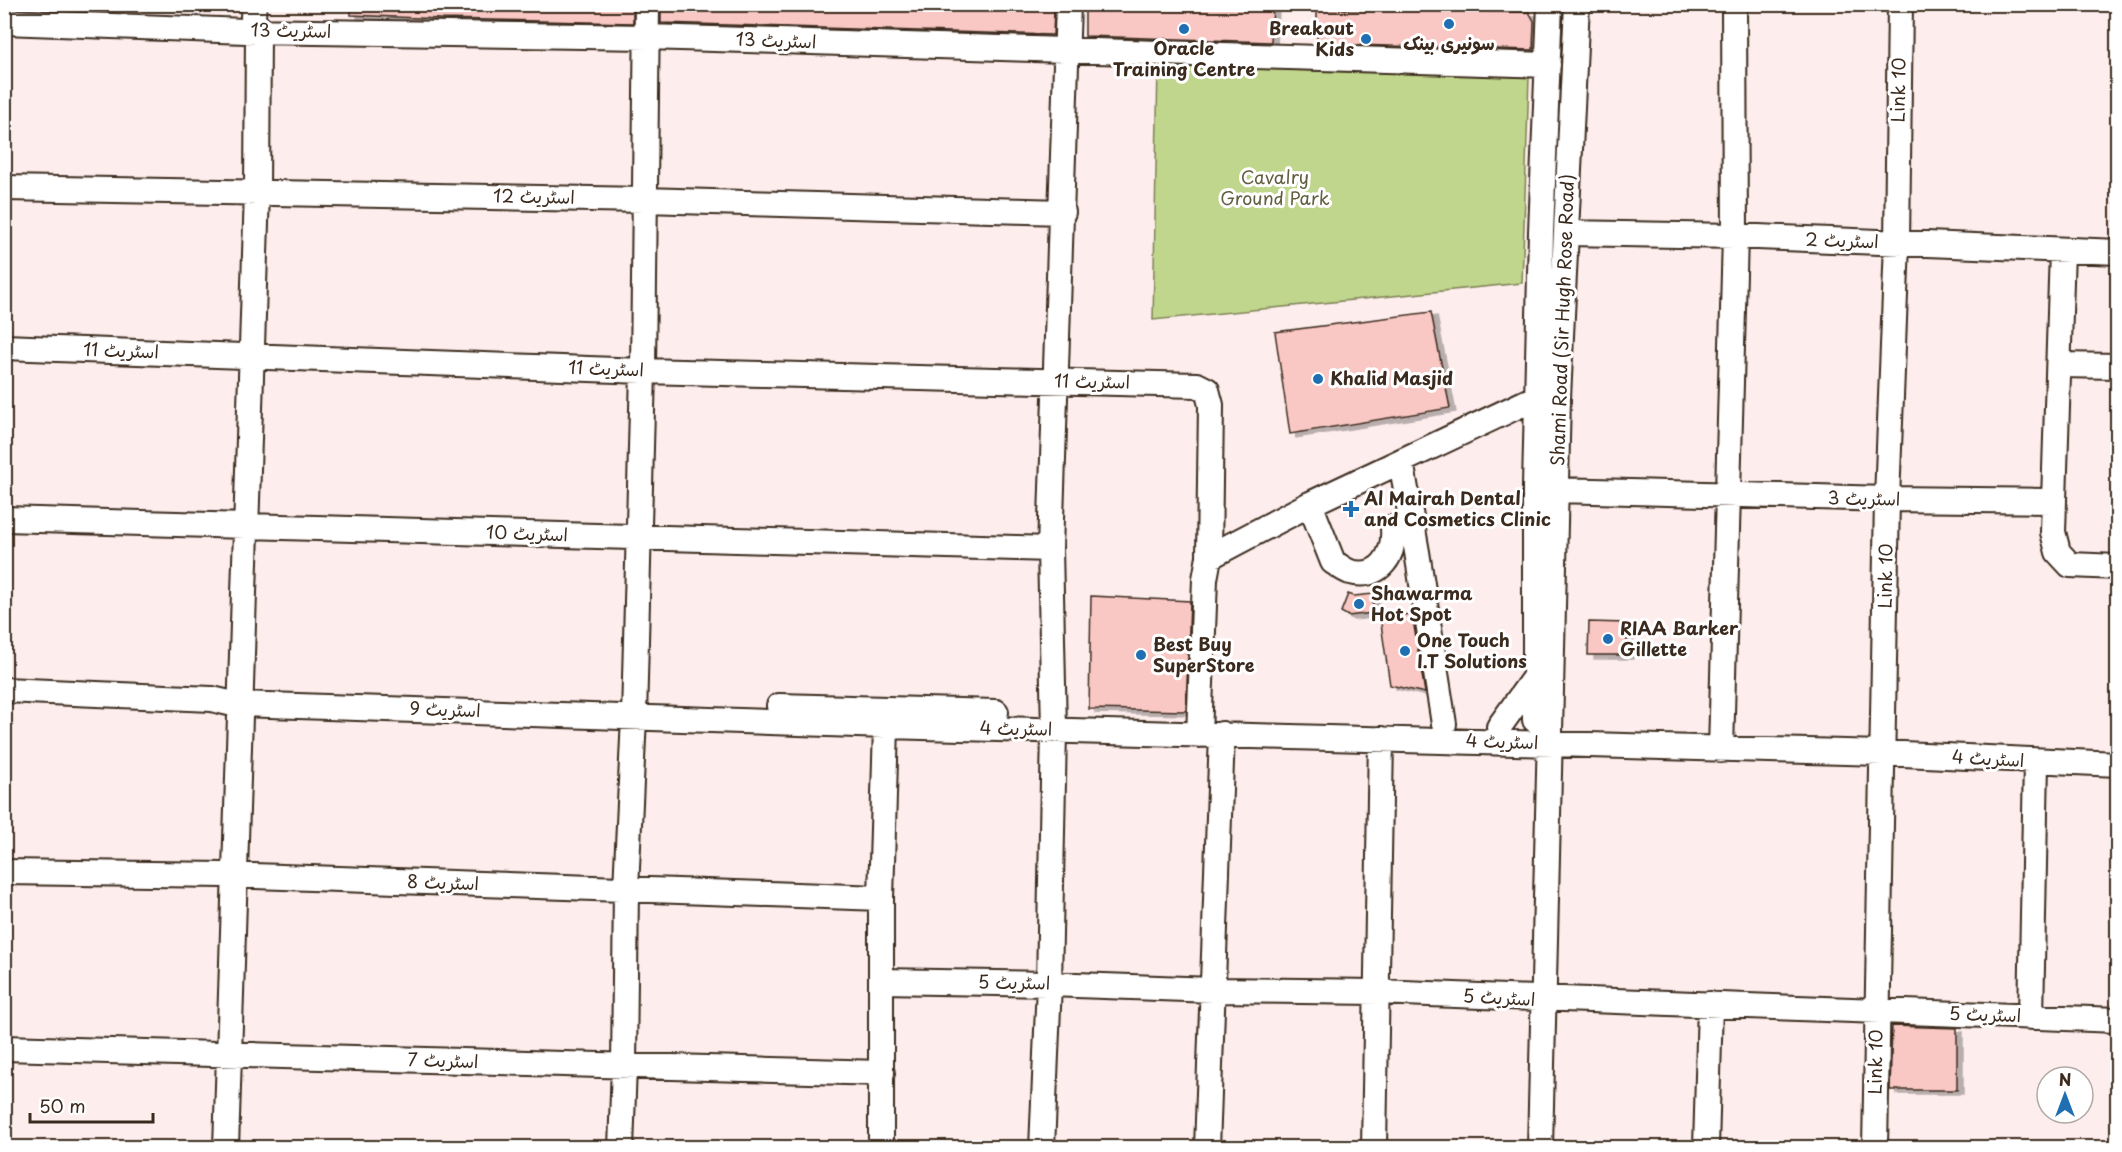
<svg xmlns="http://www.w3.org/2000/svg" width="2122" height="1152" font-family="'Playpen Sans','Playpen Sans Arabic',sans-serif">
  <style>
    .green { fill: #c0d68c; stroke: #7e8055; stroke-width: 1.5 }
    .building { fill: #f9c8c4; stroke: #3b2a1e; stroke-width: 1.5; filter: url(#shadow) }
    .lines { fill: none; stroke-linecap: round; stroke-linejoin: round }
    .minor-casing { stroke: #3b2a1e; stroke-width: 28 }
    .minor { stroke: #fff; stroke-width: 24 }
    .poi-dot { fill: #1f6fb2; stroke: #fff; stroke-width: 2 }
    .labels { text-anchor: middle; stroke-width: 6; stroke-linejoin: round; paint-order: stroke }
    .poi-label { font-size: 18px; font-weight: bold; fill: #3b2a1e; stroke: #fff; text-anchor: start }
    .street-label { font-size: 18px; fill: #3b2a1e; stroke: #fff }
    .park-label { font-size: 18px; fill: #635e3f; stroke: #fff }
  </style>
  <defs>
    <filter id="shadow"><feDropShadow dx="6" dy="4" stdDeviation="0" flood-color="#0004"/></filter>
  </defs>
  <rect width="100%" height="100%" fill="#fdeeed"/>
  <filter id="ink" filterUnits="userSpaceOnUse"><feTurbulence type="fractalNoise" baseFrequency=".0167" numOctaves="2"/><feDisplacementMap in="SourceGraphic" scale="12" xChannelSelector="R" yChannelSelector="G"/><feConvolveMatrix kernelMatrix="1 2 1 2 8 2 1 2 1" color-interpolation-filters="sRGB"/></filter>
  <g filter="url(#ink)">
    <path class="green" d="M1158,66L1529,77L1522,283L1153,320Z"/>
    <path class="building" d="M351,4H633V23L440,19L351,15Z
      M661,4H1046L1054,9L1053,35L661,23Z
      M1085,4H1223L1273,7L1271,42L1085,36Z
      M1317,9L1529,12L1534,21L1533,50L1317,44Z
      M1431,312L1450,408L1290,434L1275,332Z
      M1348,594L1354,596L1373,594V613L1348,616L1341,612Z
      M1091,596L1190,601L1186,711L1089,709Z
      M1412,614L1425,693L1390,685L1380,617Z
      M1589,622L1627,623V655H1588Z
      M1892,1026L1957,1028V1090H1890Z"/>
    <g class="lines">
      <defs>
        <path id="minor" d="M4,22L246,31L647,37L1548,65
          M4,188L644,200L1063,212
          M1566,233L1735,236L2118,252
          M2062,250L2053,532L2058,552L2070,565L2118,567
          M4,347L643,371L1197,385L1207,390L1211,405L1209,557L1205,579L1199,735
          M2059,365L2118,366
          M1401,461L1417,552L1444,724
          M1557,490L1887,499L2054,501
          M1310,504L1333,562C1338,565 1344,570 1350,572C1381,580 1395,554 1393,528L1413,526
          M4,519L1050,549
          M1209,557L1310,504L1537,397L1551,398
          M4,690L212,699L229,703L240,704L886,726L1882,753L2118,764
          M779,706L996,712
          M1535,720V486L1541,232L1550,4
          M1499,727L1534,678
          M1721,750L1735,236L1734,4
          M4,872L224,875L881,898
          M881,981L1049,984L1213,990L1377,992L2118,1020
          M2031,1017L2036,762
          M4,1048L882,1073
          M226,1148L257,192L258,31L253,17L254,4
          M621,1148L624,1066L626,889L634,717L643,371L647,4
          M881,1148V898L886,726
          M1042,1148L1049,984L1054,730L1050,549L1068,4
          M1207,1148L1222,734
          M1374,1148L1381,739
          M1540,1148L1558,398L1577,4
          M1706,1148L1710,1004
          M1875,1148L1887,499L1897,243L1900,4"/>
      </defs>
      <use href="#minor" class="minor-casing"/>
      <use href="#minor" class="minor"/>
    </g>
  </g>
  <g class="poi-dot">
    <circle cx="1449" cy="24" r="6"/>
    <circle cx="1184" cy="29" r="6"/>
    <circle cx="1366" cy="39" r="6"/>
    <circle cx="1318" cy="379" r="6"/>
    <path d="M1348 500h6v6h6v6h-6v6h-6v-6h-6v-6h6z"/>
    <circle cx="1359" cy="604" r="6"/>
    <circle cx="1608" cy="639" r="6"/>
    <circle cx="1405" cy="651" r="6"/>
    <circle cx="1141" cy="655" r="6"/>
  </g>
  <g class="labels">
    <g class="poi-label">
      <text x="1354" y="35" text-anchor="end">Breakout<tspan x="1354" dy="21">Kids</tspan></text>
      <text x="1449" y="50" text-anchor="middle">سونیری بینک</text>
      <text x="1184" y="55" text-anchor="middle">Oracle<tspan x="1184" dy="21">Training Centre</tspan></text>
      <text x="1330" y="385">Khalid Masjid</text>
      <text x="1364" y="505">Al Mairah Dental<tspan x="1364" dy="21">and Cosmetics Clinic</tspan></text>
      <text x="1371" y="600">Shawarma<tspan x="1371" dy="21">Hot Spot</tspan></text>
      <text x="1620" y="635">RIAA Barker<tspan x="1620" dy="21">Gillette</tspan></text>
      <text x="1417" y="647">One Touch<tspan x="1417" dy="21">I.T Solutions</tspan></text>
      <text x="1153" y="651">Best Buy<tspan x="1153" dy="21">SuperStore</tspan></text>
    </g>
    <g class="street-label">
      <text transform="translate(291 31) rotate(1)" y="6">اسٹریٹ 13</text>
      <text transform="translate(776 41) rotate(2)" y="6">اسٹریٹ 13</text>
      <text transform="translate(1899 90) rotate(-89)" y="6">Link 10</text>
      <text transform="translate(534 197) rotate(1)" y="6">اسٹریٹ 12</text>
      <text transform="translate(1842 241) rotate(2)" y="6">اسٹریٹ 2</text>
      <text transform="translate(1563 320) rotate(-88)" y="6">Shami Road (Sir Hugh Rose Road)</text>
      <text transform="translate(121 351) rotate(2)" y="6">اسٹریٹ 11</text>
      <text transform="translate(606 369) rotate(2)" y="6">اسٹریٹ 11</text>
      <text transform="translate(1092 382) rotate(1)" y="6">اسٹریٹ 11</text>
      <text transform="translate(1864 499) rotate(1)" y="6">اسٹریٹ 3</text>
      <text transform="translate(527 534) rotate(2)" y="6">اسٹریٹ 10</text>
      <text transform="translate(1886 576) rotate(-89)" y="6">Link 10</text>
      <text transform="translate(445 710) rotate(2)" y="6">اسٹریٹ 9</text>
      <text transform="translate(1016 729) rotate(1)" y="6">اسٹریٹ 4</text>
      <text transform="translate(1502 742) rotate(2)" y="6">اسٹریٹ 4</text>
      <text transform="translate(1988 759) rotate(3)" y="6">اسٹریٹ 4</text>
      <text transform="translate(443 883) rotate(2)" y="6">اسٹریٹ 8</text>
      <text transform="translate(1014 983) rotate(1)" y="6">اسٹریٹ 5</text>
      <text transform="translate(1499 998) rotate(3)" y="6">اسٹریٹ 5</text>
      <text transform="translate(1985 1015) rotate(2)" y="6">اسٹریٹ 5</text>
      <text transform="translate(443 1061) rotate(2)" y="6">اسٹریٹ 7</text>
      <text transform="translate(1876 1062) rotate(-89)" y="6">Link 10</text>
    </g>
    <g class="park-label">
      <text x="1275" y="184">Cavalry<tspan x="1275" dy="21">Ground Park</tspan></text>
    </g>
  </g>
  <rect width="2122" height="1152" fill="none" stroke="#fff" stroke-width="24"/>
  <rect x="12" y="12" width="2098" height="1128" fill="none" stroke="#3b2a1e" stroke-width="2" filter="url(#ink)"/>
  <g transform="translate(2065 1095)"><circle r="28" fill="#ffffff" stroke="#b1aaa5" stroke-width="1.5"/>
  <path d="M0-4.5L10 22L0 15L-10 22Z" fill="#1f6fb2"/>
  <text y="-9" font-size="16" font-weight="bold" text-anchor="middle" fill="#3b2a1e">N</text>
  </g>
  <path d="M30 1113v9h123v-9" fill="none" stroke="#3b2a1e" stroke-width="3"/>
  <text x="39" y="1113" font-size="18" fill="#3b2a1e" stroke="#ffffff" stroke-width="4.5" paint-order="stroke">50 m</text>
</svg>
